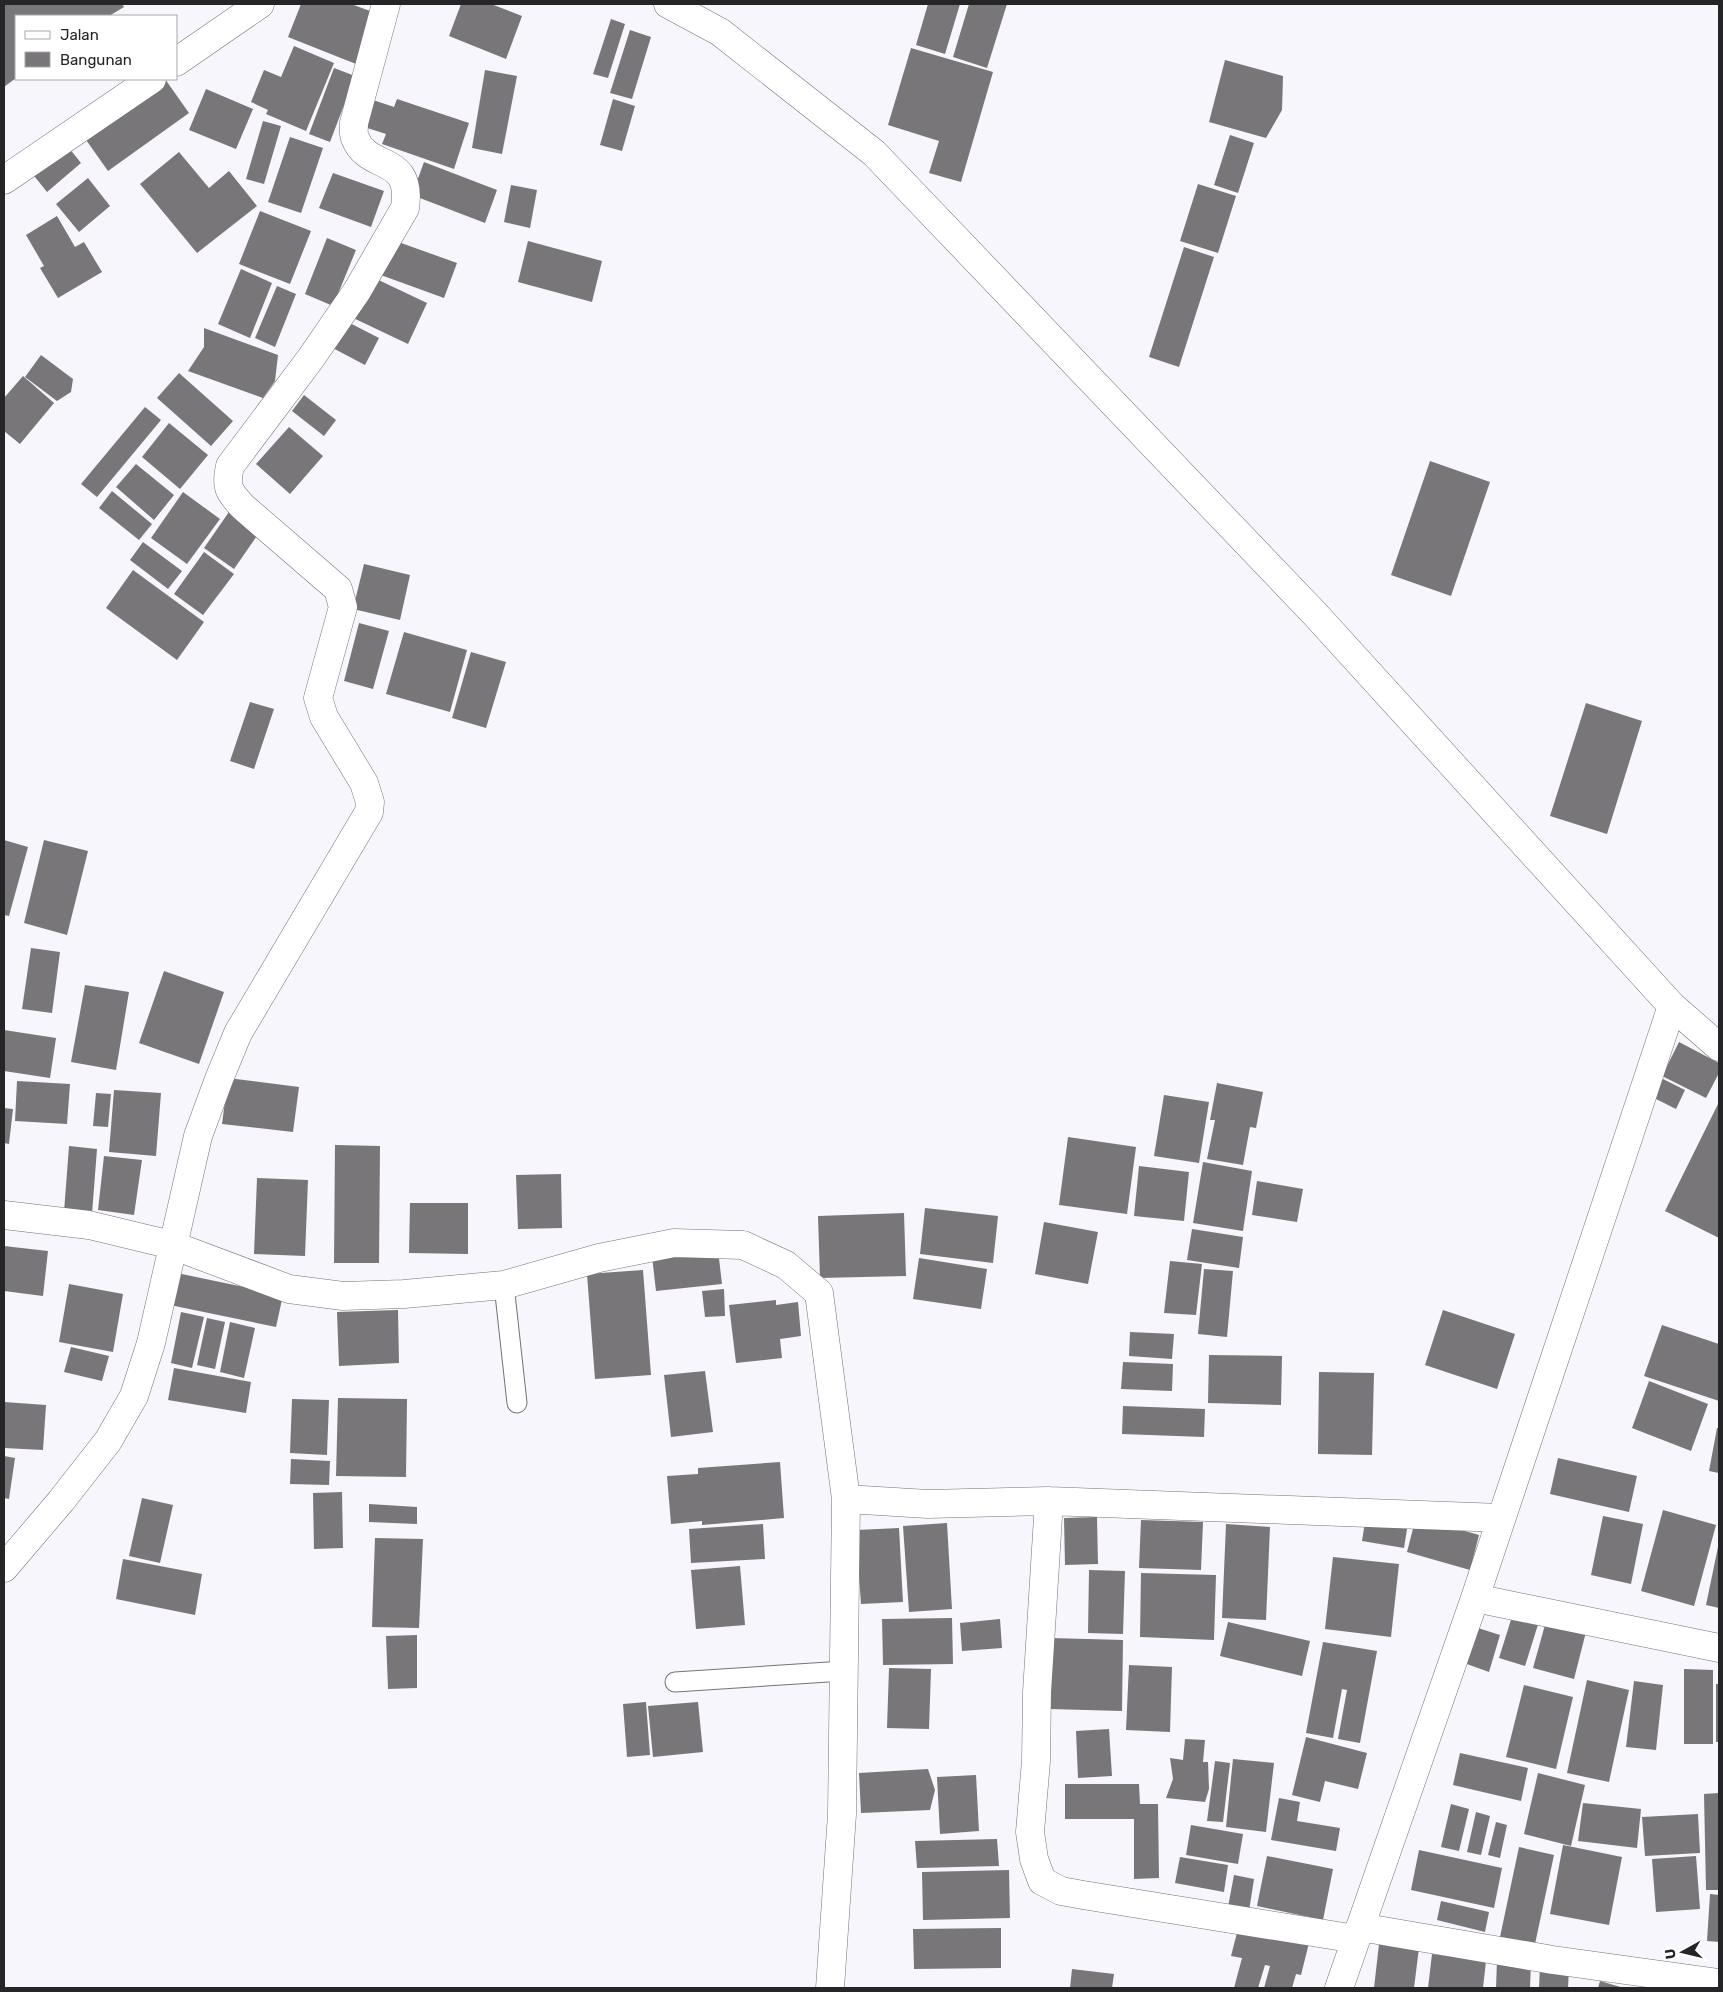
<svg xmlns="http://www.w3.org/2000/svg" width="1723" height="1992" font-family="Rubik,sans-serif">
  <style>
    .building { fill: #79767a }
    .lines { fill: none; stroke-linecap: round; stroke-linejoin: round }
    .lane-casing { stroke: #737378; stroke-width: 21 }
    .street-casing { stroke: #737378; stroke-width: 29 }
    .secondary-casing { stroke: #737378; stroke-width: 29 }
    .lane { stroke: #fff; stroke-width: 19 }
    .street { stroke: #fff; stroke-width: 28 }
    .secondary { stroke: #fff; stroke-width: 28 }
  </style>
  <rect width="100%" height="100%" fill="#f6f6fc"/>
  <path class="building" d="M4,4H122L124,7L109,16H16V78L4,87Z
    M301,4H351L381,15L361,66L288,37Z
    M461,4H491L522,16L506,59L449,36Z
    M928,4H960L945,54L916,45Z
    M969,4H1007L987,68L953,57Z
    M611,19L625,24L608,78L593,74Z
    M630,30L651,37L632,99L610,93Z
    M294,46L334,63L306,131L266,114L268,110L251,102L264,70L281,77Z
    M911,48L993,72L961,182L929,173L939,141L888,125Z
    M1225,60L1283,76L1282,110L1266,138L1209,122Z
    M334,68L355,76L330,142L309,134Z
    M485,70L517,76L502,154L472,148Z
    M165,79L189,113L108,171L84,137Z
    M206,89L253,109L236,149L189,130Z
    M364,97L394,107L397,99L469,123L454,169L382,144L386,134L355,124Z
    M613,99L635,106L622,151L600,145Z
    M263,121L281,126L264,184L246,179Z
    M1230,135L1254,143L1238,193L1214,185Z
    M290,137L323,148L301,213L268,202Z
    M65,143L81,163L47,192L31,172Z
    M179,152L209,188L229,171L257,206L197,253L140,184Z
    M424,162L497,190L485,223L412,195Z
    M333,173L384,191L371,227L319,208Z
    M88,178L110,206L79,232L56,204Z
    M1198,184L1236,196L1218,253L1180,241Z
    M511,185L537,190L530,228L504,222Z
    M260,211L311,231L290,284L239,264Z
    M57,216L75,247L84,242L102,272L58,298L40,268L44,266L26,235Z
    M327,238L356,250L333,306L305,294Z
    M390,239L457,263L444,298L378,274Z
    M528,241L602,261L592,302L518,282Z
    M1184,247L1214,257L1179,367L1149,357Z
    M241,269L272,283L250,338L218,324Z
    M368,275L427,303L408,344L349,316Z
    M277,286L296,294L275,347L255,338Z
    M340,318L379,338L365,365L327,345Z
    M204,328L278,355L275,381L263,398L188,371L204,347Z
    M41,355L73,379L71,392L57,401L25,377Z
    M179,373L233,421L211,446L157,398Z
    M23,376L54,403L20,444L4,431V398Z
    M304,395L336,420L324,436L292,411Z
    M145,407L161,420L97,497L81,484Z
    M169,423L208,455L180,489L142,457Z
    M289,427L323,456L290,494L256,464Z
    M1430,461L1490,482L1451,596L1391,575Z
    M136,464L174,495L154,520L116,487Z
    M112,491L152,524L139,540L99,508Z
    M183,492L220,519L187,564L151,538Z
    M231,509L261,530L234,569L204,548Z
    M143,542L182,571L168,589L130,560Z
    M204,552L234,574L203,615L174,594Z
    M364,564L410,575L400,620L353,609Z
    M133,570L204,622L177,660L106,608Z
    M359,623L389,631L373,689L344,681Z
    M404,632L467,650L450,712L386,694Z
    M471,652L506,662L486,728L452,718Z
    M250,702L274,709L254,769L230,761Z
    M1586,703L1642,721L1607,834L1550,816Z
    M4,840L28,847L9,916L4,915Z
    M44,840L88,851L67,935L24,923Z
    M31,948L60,952L52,1013L22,1009Z
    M164,971L224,992L199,1064L139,1043Z
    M85,985L129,992L116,1070L71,1062Z
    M4,1030L56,1038L50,1078L4,1071Z
    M1679,1042L1719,1063V1073L1706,1098L1662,1076Z
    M1659,1077L1685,1090L1676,1109L1650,1096Z
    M228,1078L299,1087L293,1132L222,1124Z
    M17,1081L70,1084L67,1124L15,1121Z
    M1217,1083L1263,1092L1256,1128L1250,1127L1243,1165L1207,1159L1215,1120H1210Z
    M114,1090L161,1093L156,1156L109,1152Z
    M96,1093L111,1094L108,1127L93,1126Z
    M1164,1095L1209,1102L1199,1163L1154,1156Z
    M1718,1104L1719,1105V1238L1665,1211Z
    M4,1108L13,1109L9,1144L4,1143Z
    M1068,1137L1136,1147L1127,1214L1059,1205Z
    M335,1145L380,1146L379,1263H334Z
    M69,1146L97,1149L92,1214L64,1212Z
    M104,1156L142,1160L134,1215L98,1210Z
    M1203,1162L1252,1171L1243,1231L1193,1223Z
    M1139,1166L1189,1172L1184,1221L1134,1216Z
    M561,1174L562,1228L518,1229L516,1175Z
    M257,1178L308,1180L305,1256L254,1254Z
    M1257,1181L1303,1189L1297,1222L1252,1215Z
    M410,1203H468V1254L409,1253Z
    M925,1208L998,1216L993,1263L920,1254Z
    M904,1213L906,1276L820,1278L818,1216Z
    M1044,1222L1098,1232L1088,1284L1035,1274Z
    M1192,1229L1243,1237L1239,1268L1187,1260Z
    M4,1246L48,1251L43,1296L4,1291Z
    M718,1250L722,1284L656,1291L652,1256Z
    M919,1258L987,1269L981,1309L913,1299Z
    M1170,1261L1202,1264L1196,1315L1164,1313Z
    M1204,1269L1233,1271L1227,1337L1198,1334Z
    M643,1270L651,1375L595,1379L587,1274Z
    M172,1272L283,1295L276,1327L165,1304Z
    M69,1284L123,1294L113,1352L59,1342Z
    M724,1289L725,1316L705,1317L702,1291Z
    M776,1300V1305L798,1302L801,1336L780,1339L782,1358L736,1363L729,1305Z
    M398,1310L399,1363L339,1366L337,1312Z
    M1443,1310L1515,1334L1497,1389L1425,1365Z
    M181,1312L204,1317L192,1368L171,1363Z
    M207,1318L225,1322L215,1369L197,1365Z
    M230,1322L255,1328L244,1378L220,1372Z
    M1662,1325L1719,1344V1401L1644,1376Z
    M1130,1332L1174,1334L1172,1359L1129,1356Z
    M71,1347L109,1356L102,1381L64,1372Z
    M1209,1355L1282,1356L1281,1405L1208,1403Z
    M1123,1362L1173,1364L1172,1391L1121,1389Z
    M174,1368L251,1382L246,1413L168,1400Z
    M705,1371L713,1432L671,1437L664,1375Z
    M1319,1372L1374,1373L1372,1455L1318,1454Z
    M1649,1381L1708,1404L1691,1451L1632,1428Z
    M338,1398L407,1399L406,1477L336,1476Z
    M292,1399L329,1400L327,1455L290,1453Z
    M4,1402L46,1405L43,1450L4,1448Z
    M1123,1406L1205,1409L1204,1437L1122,1434Z
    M1717,1428H1719V1473L1709,1471Z
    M4,1456L15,1458L9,1499L4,1498Z
    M1558,1458L1637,1476L1629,1512L1550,1494Z
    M291,1459L330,1461L329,1485L290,1484Z
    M780,1462L784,1518L702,1525V1521L671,1524L667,1476L698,1474V1468Z
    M342,1492L343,1548L314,1549L313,1493Z
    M142,1498L173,1505L160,1563L129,1556Z
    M369,1504L417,1507V1524L369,1522Z
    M1663,1510L1716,1525L1694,1606L1641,1591Z
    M1366,1516L1408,1523L1404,1548L1362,1541Z
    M1603,1516L1643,1524L1631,1584L1591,1575Z
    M1097,1517L1098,1564L1065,1565L1064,1518Z
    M1416,1517L1479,1535L1470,1570L1407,1552Z
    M1141,1520L1203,1522L1201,1570L1139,1568Z
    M947,1523L952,1609L909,1612L903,1526Z
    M763,1524L765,1559L691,1563L689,1529Z
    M1226,1524L1270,1527L1266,1620L1222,1618Z
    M899,1528L903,1602L861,1604L856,1530Z
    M375,1538L423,1539L419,1628L372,1627Z
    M1718,1547H1719V1608L1706,1605Z
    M1333,1557L1399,1564L1391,1637L1325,1629Z
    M123,1559L202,1574L195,1615L116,1599Z
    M740,1566L745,1625L696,1629L691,1570Z
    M1089,1570L1125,1571L1123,1634L1088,1633Z
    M1141,1573L1216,1575L1214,1640L1140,1637Z
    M1515,1607L1541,1615L1525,1666L1499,1658Z
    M1548,1614L1588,1624L1574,1679L1533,1668Z
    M952,1618L953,1664L883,1665L882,1619Z
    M1000,1619L1002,1648L962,1651L960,1623Z
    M1228,1622L1310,1641L1302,1676L1220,1656Z
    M1475,1627L1500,1635L1489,1672L1464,1663Z
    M417,1635V1688L388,1689L386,1636Z
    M1051,1638L1123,1640L1122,1711L1050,1709Z
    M1323,1642L1377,1651L1360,1743L1338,1739L1347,1690L1342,1689L1333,1738L1306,1733Z
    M1129,1665L1172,1667L1170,1732L1126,1730Z
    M889,1668L931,1669L929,1729L887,1728Z
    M1684,1669L1713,1670V1744H1684Z
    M1587,1680L1629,1690L1609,1782L1567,1773Z
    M1634,1681L1663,1685L1656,1750L1626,1747Z
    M1716,1684H1719V1742H1716Z
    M1524,1685L1573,1697L1556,1769L1506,1757Z
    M646,1702L650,1755L627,1757L623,1704Z
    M698,1702L703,1752L653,1757L648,1706Z
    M1109,1729L1112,1776L1078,1778L1076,1731Z
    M1306,1737L1367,1753L1358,1789L1325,1781L1320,1802L1292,1795Z
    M1185,1739L1205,1740L1203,1762H1208L1209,1789L1205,1802L1166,1798L1173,1779L1170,1758L1183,1760Z
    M1460,1753L1528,1768L1521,1801L1453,1785Z
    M1233,1759L1274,1763L1266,1832L1226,1827Z
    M1215,1761L1230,1763L1223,1822L1207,1821Z
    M928,1769L935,1790L930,1810L861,1813L859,1773Z
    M1538,1773L1585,1785L1571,1846L1524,1834Z
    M976,1775L979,1831L940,1834L937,1777Z
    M1065,1784H1139L1140,1804H1158L1159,1878L1134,1879V1819H1065Z
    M1719,1793V1890H1706L1704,1794Z
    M1279,1798L1300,1802L1297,1821L1340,1828L1336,1851L1271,1840Z
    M1583,1803L1641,1809L1637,1848L1578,1841Z
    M1451,1804L1469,1809L1459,1851L1441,1847Z
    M1476,1812L1490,1816L1481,1855L1467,1852Z
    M1698,1814L1700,1853L1645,1856L1642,1817Z
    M1496,1822L1507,1825L1500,1858L1488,1855Z
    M1191,1825L1243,1834L1238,1864L1186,1855Z
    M997,1839L999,1866L917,1868L915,1841Z
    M1563,1845L1622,1857L1609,1925L1550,1914Z
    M1519,1847L1554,1855L1535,1944L1500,1937Z
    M1419,1850L1502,1868L1494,1908L1411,1890Z
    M1267,1856L1333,1869L1323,1920L1257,1906Z
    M1696,1856L1700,1909L1656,1912L1652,1859Z
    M1180,1857L1228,1865L1224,1892L1175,1883Z
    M1009,1870L1010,1918L923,1920L922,1872Z
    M1234,1875L1254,1879L1249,1911L1228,1907Z
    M1710,1894L1719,1895V1942L1707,1941Z
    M1441,1901L1489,1912L1485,1932L1437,1920Z
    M1239,1925L1309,1943L1301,1975L1296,1974L1292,1988H1264L1270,1966L1265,1965L1258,1988H1234L1242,1958L1231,1956Z
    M1001,1928V1968L914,1969L913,1929Z
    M1379,1944L1419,1948L1414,1988H1374Z
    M1432,1954L1486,1961L1483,1988H1428Z
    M1497,1960L1531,1962L1530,1988H1496Z
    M1540,1966L1569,1968L1568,1988H1539Z
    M1072,1969L1114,1974L1112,1988H1070Z
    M1600,1981L1624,1988H1598Z"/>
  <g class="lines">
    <defs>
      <path id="lane" d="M504,1285L517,1403
        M675,1682L844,1671"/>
      <path id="street" d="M176,62L260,4
        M4,180L152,79
        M4,1215L89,1225L172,1245L289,1289L343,1296L404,1294L504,1285L599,1258L674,1243L743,1245L786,1265L819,1293L846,1499L928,1504L1049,1501L1501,1518
        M1049,1501L1037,1692L1036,1761L1030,1832L1034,1859L1042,1881L1061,1891L1083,1895L1356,1939
        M4,1568L61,1501L108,1441L134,1396L151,1343L198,1136L219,1079L238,1033L369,812L370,802L364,783L324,717L318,698L343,607L338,589L243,507C229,492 225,487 230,466L311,358L357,291L405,208C413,153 368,172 355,138C353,134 354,128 354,123L386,4
        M1475,1598L1719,1648
        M1360,1927L1553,1960L1719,1983
        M830,1988L842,1814L846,1499
        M1339,1988L1475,1598L1672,1006"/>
      <path id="secondary" d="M668,4L720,32L874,153L1315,614L1672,1006L1719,1047"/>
    </defs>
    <use href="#lane" class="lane-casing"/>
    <use href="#street" class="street-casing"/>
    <use href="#secondary" class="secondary-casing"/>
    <use href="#lane" class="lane"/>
    <use href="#street" class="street"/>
    <use href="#secondary" class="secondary"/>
  </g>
  <rect width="1723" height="1992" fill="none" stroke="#252426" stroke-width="10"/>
  <rect x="15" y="15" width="162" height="65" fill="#ffffff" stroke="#a8a7a8"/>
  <rect x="25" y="31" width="25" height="8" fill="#ffffff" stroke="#a8a7a8"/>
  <text x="60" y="40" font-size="15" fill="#252426">Jalan</text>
  <rect x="25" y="52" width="25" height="15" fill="#79767a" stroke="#a8a7a8"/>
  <text x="60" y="65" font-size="15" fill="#252426">Bangunan</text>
  <g transform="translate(1683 1952) rotate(262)" stroke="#ffffff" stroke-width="4" paint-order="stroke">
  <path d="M0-4L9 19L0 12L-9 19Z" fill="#252426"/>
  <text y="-8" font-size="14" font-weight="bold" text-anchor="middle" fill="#252426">U</text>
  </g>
</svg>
